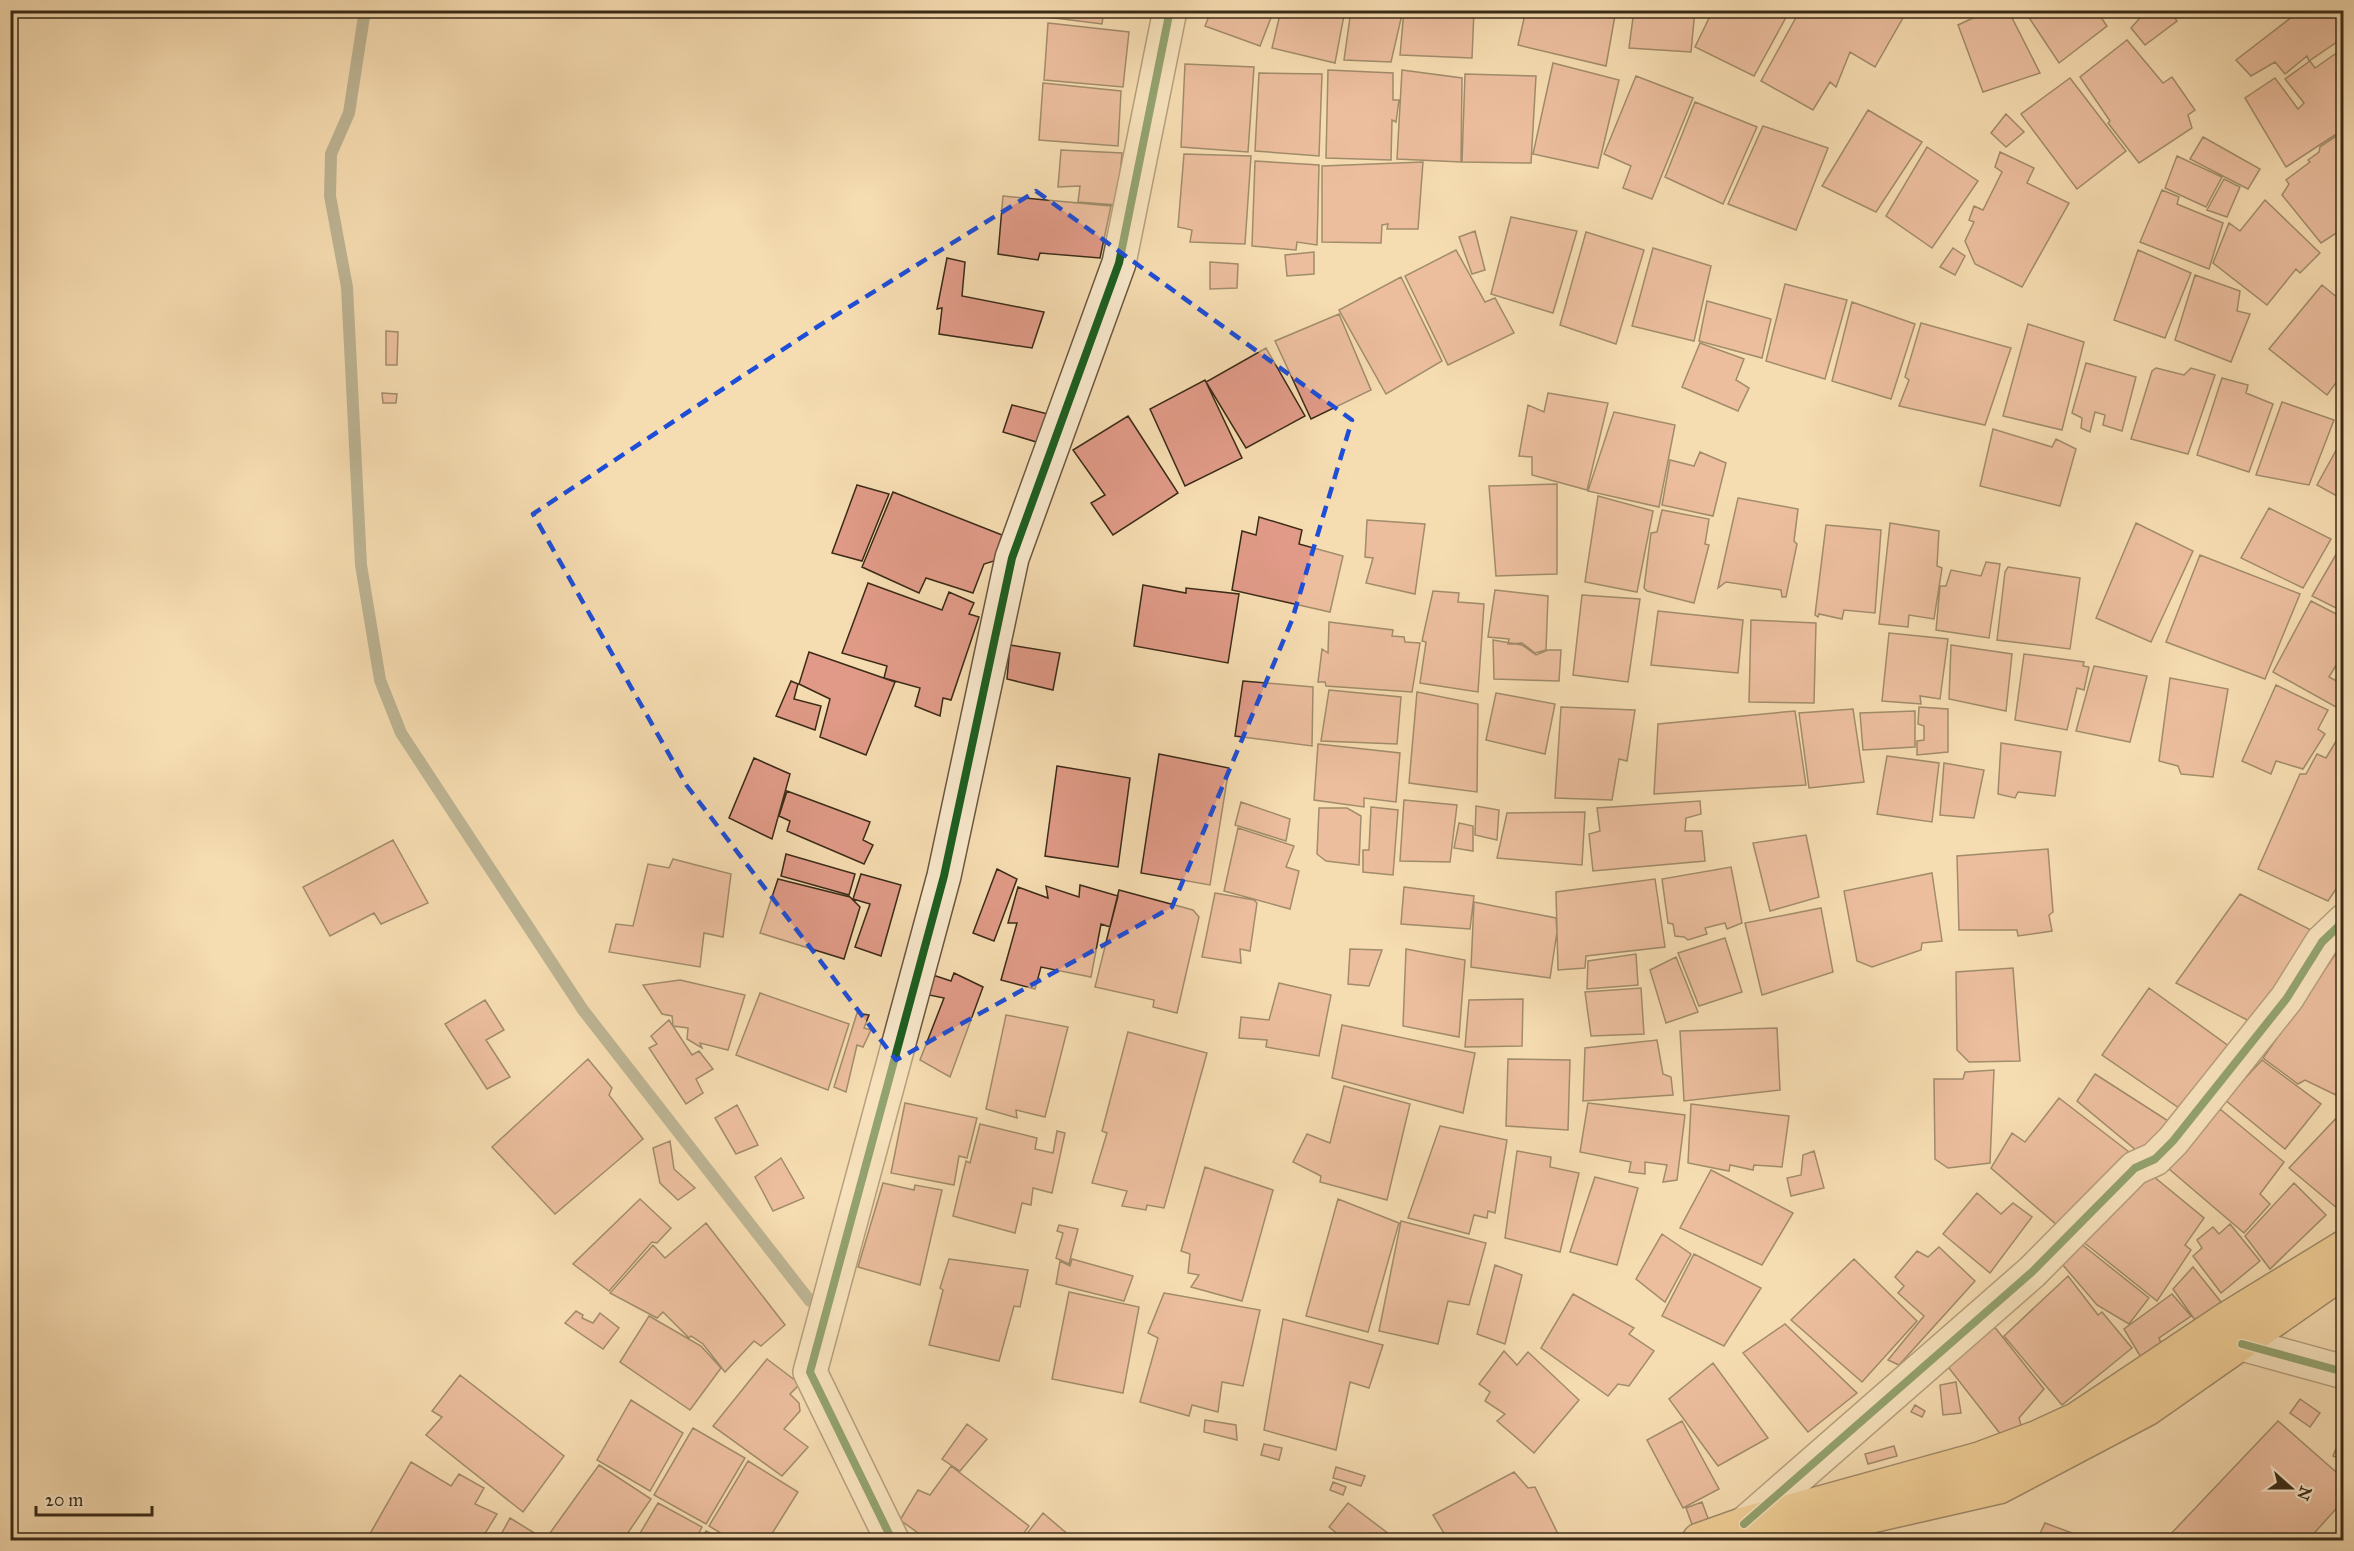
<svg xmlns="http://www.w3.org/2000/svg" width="2354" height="1551" font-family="'IM FELL Great Primer',serif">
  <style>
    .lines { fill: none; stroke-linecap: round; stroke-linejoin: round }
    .stream { stroke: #76826d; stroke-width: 12 }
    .building { fill: #e09a87; stroke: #3a2b17; stroke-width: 1.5 }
    .minor-casing { stroke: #69573e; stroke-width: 36 }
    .major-casing { stroke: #3a2b17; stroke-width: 36 }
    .minor { stroke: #f9e8cc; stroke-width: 33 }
    .major { stroke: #ebbe78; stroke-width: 33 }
    .cycleway-casing { stroke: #f9e8cc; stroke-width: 11 }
    .cycleway { stroke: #1b5e20; stroke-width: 8 }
    .marked { fill: none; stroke: #1d4ed8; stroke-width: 4.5; stroke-dasharray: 12 8; stroke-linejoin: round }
  </style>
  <rect width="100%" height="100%" fill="#f6dcb1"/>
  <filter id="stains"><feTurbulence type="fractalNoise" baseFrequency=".00333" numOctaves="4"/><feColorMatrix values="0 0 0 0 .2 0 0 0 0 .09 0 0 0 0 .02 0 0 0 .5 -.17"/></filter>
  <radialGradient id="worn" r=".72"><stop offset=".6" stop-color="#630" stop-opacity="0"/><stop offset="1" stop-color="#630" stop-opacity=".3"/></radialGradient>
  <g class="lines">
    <path class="stream" d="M365,10L349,113L331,154L330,196L347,287L361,565L380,680L401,733L583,1010L810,1301"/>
  </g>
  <path class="building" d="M1031,10H1104L1102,24L1031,15Z
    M1209,10H1274L1260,46L1205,26L1211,11Z
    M1281,10H1345L1335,63L1272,48Z
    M1351,10H1403L1391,62L1344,60Z
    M1404,10H1474L1472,58L1400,55Z
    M1486,10H1510L1508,17Z
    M1526,10H1616L1606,66L1518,45Z
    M1634,10H1695L1691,52L1629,48Z
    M1713,10H1790L1754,76L1695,47Z
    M1805,10H1895L1904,16L1875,67L1850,52L1836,87L1830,82L1813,110L1761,81L1799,12Z
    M1990,10H2008L2040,73L1983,92L1958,25Z
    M2024,10H2096L2107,26L2059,63Z
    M2147,10H2169L2177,21L2145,45L2131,28Z
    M2301,10H2344V37L2309,61L2307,56L2285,74L2275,62L2251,76L2236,60Z
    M1048,23L1129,32L1123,87L1044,80Z
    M2127,40L2163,83L2172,77L2195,110L2188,115L2192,128L2139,163L2108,123L2110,121L2080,77Z
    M2338,52L2340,54L2344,52V129L2286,167L2245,98L2275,78L2298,109L2304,103L2285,79L2310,61L2315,68Z
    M1553,63L1619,80L1598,168L1533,154Z
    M1185,64L1254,67L1248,152L1181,147Z
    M1328,70L1393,73V100H1399L1396,122L1392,120L1391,160L1326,158Z
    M1402,70L1462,78L1461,162L1397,159Z
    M1259,73L1322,74L1319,156L1255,151Z
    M1465,74L1536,76L1531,163L1462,162Z
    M1636,76L1693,98L1652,199L1623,188L1631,166L1604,154Z
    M2070,78L2126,151L2077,189L2021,114Z
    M1043,83L1121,91L1118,146L1039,140Z
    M1695,102L1757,127L1723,204L1665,177Z
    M1868,110L1922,142L1876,212L1822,186Z
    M2006,114L2024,132L2006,147L1991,133Z
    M1763,126L1828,148L1796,230L1728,204Z
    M2344,131V228L2321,243L2282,195L2289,184L2286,180L2310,162L2308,160L2319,152L2320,147Z
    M2203,137L2260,169L2248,189L2190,159Z
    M1927,147L1978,181L1932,248L1886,216Z
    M1061,150L1122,153L1117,205L1078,202L1080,186L1058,187Z
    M2000,152L2034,168L2027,183L2069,203L2022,287L1975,264L1965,241L1974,222L1969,220L1974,206L1983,210L2002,172L1995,167Z
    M1184,154L1251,156L1245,244L1190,242L1192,230L1178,227Z
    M2177,156L2222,177L2206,207L2165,188Z
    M1255,161L1319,165L1317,245L1297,242L1296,250L1252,246Z
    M1423,162L1418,229H1387L1388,224L1382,225L1381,243L1322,242V166Z
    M2224,179L2240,187L2227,217L2207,210Z
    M2162,190L2179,197L2177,204L2223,223L2209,269L2140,242Z
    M1003,196L1111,206L1100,258L1040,253L1038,260L998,254Z
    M2265,200L2320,253L2300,273L2296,269L2267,305L2213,263L2229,223L2240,231Z
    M1511,217L1577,231L1553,313L1491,294Z
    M1475,231L1485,270L1472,274L1459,237Z
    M1586,232L1644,250L1616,344L1560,325Z
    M1653,248L1711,266L1694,341L1632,326Z
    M1953,248L1965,256L1955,275L1940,267Z
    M1456,250L1485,302L1495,298L1514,333L1448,365L1405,276Z
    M2138,250L2191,273L2165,338L2114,320Z
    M1314,252V274L1287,276L1285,255Z
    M947,258L965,262L962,296L1044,312L1032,348L939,334L942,308L937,309Z
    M1210,262L1238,264L1237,288L1210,289Z
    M2195,275L2240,291L2237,311L2250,314L2231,362L2175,340Z
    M1401,277L1442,361L1386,394L1339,310Z
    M1785,284L1847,300L1825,379L1766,361Z
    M2322,285L2344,303V372L2327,395L2269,349Z
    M1707,301L1771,319L1762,358L1699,341Z
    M1852,302L1915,324L1891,399L1832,381Z
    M1339,314L1371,390L1311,419L1275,341Z
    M1921,323L2011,348L1985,425L1899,406L1909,380L1905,377Z
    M2028,324L2084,342L2062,430L2003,416Z
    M386,331L398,332L397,365H386Z
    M1700,343L1744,359L1736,380L1749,388L1738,411L1682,387Z
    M1266,348L1305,416L1246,448L1206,382Z
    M2086,363L2136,377L2122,431L2103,425L2105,415L2095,412L2090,432L2081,428L2082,418L2072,413Z
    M2156,368L2184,375L2191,368L2215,375L2188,454L2131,439L2152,371Z
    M2222,378L2248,385L2246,393L2273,404L2249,472L2197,455Z
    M1205,380L1242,458L1185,486L1150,409Z
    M382,393L397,394L396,403H383Z
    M1548,393L1608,403L1587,490L1532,475V457L1519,456L1528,405L1544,412Z
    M2282,402L2334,420L2309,485L2256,475Z
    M1012,405L1052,415L1043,444L1003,432Z
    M1614,412L1675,425L1659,507L1588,491Z
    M1128,416L1178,493L1113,535L1091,503L1105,495L1073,450Z
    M1993,429L2052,447L2056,439L2076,449L2060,506L1980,486Z
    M2344,436V500L2317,485Z
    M1700,452L1726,463L1713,516L1662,505L1670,460L1694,466Z
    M1557,484V574L1496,576L1489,486Z
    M857,485L889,494L862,561L832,553Z
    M893,492L1002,535L994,561L984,564L973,593L926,578L919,593L862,567Z
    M1598,496L1653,511L1637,592L1585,582Z
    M1738,498L1798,509L1794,541L1797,544L1786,597H1782L1781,590L1726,582L1718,588Z
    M2269,508L2331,539L2303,588L2241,558Z
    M1662,510L1709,519L1705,544L1709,545L1694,603L1647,591L1644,588L1651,533L1657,532Z
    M1259,517L1302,530L1299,544L1343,556L1330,612L1232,590L1242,531L1256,535Z
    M1367,520L1425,524L1415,594L1366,583L1373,558L1365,557Z
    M1890,523L1939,531L1937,566L1942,568L1934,619L1909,615L1908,627L1879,624Z
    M2136,523L2193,551L2151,642L2096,618Z
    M1826,525L1881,530L1875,613L1844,610L1842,619L1819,614L1818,617L1815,615Z
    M2341,546L2344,547V612L2312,596Z
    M2200,555L2300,594L2265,679L2166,642Z
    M1986,562L2000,564L1989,638L1936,630L1940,586H1946L1951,570L1981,576Z
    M2008,567L2080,578L2070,649L1997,640L2005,572Z
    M868,583L942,610L949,592L974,603L969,614L979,617L951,700L943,698L940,716L915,706L920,688L884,678L887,666L842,653Z
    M1143,585L1186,593V588L1239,594L1228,663L1134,646Z
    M1495,590L1548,596L1546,650L1535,653L1522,643L1508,644L1509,639L1488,637Z
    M1433,591L1459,593L1458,602L1484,604L1478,692L1420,683L1426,642L1422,641Z
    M1582,595L1640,599L1628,682L1573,675Z
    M2311,601L2344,618V652L2329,677L2344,685V693L2336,707L2273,672Z
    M1658,611L1743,620L1738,673L1651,665Z
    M1751,620L1816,623L1814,703L1749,702Z
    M1329,622L1393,630L1392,636L1404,637L1405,642L1420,643L1412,692L1326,686L1325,682H1318L1322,649L1328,653Z
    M1889,633L1948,639L1940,699L1920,696L1921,704L1882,701Z
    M1493,640L1522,645L1536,655L1548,650H1561L1559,681L1494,679Z
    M1010,645L1060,653L1053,690L1007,679Z
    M1951,645L2012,654L2006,711L1949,699Z
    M809,652L895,682L866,755L820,737L830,699L799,684Z
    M2024,654L2084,662L2083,666L2089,667L2084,690L2077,688L2067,730L2015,720Z
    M2094,666L2147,676L2130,742L2076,731Z
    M2170,678L2228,689L2213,777L2181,774L2178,766L2159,761Z
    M791,681L798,684L794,699L821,706L815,730L776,716Z
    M1243,681L1313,687L1312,746L1235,736Z
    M2276,685L2328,710L2318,729L2325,734L2303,769L2276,761L2271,774L2242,761Z
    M1329,690L1401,697L1397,744L1321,741Z
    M1417,692L1478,704L1477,792L1409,783Z
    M1496,693L1555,704L1545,754L1486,740Z
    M1561,707L1635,710L1627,761L1619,759L1612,800L1555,798Z
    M1919,707L1948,709V752L1917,755V741L1924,740V726L1918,724Z
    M1853,709L1864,782L1809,788L1799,713Z
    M1795,711L1806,785L1654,794L1658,724Z
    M1915,711V747L1863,750L1860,713Z
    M2344,728V877L2328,901L2258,869L2300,774H2306L2317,754L2326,758Z
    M2001,743L2061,752L2055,796L2018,792L2015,798L1998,794Z
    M1318,744L1400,753L1396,802L1364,798V807L1314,800Z
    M1159,754L1229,768L1210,885L1141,873Z
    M1887,756L1939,763L1932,822L1877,814Z
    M754,758L790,774L772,839L729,818Z
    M1944,763L1984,770L1974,818L1940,815Z
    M1057,766L1130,778L1118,867L1045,856Z
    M787,791L870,822L863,840L873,845L864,864L787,831L790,821L779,816Z
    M1404,800L1457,805L1450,862L1400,861Z
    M1700,801L1701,814L1686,818L1685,831H1702L1705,861L1593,871L1589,834L1600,831L1597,808Z
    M1241,802L1290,819L1286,841L1235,825Z
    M1476,806L1499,810L1497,840L1475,835Z
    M1371,807L1398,810L1393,875L1363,872V850H1369Z
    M1319,808H1347L1361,816L1359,865L1326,861L1317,854Z
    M1585,812L1582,865L1497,858L1507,813Z
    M1459,823L1473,826V851L1454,848Z
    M1238,828L1294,846L1286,867L1299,871L1290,909L1224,891Z
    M1806,835L1819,897L1770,911L1753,843Z
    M393,840L428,903L381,924L374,913L330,936L303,887Z
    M2048,849L2053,912L2049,915L2052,931L2018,936L2017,930H1959L1957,856Z
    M786,854L855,874L849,895L781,876Z
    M673,859L731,874L723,937L704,933L700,967L609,952L616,924L633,926L648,864L669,868Z
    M1731,867L1742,923L1727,929L1725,923L1705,928L1707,934L1688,940L1684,937L1675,936L1673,924L1668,923L1662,879Z
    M997,869L1017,879L994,941L973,933Z
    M1932,873L1942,941L1922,943L1921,950L1872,967L1857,961L1844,891Z
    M861,874L901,885L881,956L855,947L870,904L853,899Z
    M778,879L850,897L860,907L844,959L760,933Z
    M1655,879L1665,947L1586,956L1585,968L1558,970L1556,892Z
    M1080,885L1118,896L1110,927L1101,924L1091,977L1041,967L1035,989L1001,980L1017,923H1008L1018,887L1048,898L1046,886L1079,897Z
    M1404,887L1474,896L1470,929L1401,924Z
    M1119,890L1193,910L1199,917L1177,1013L1153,1007L1154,1000L1095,987Z
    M1215,893L1254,900L1257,903L1250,951L1240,949L1241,963L1202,957Z
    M2240,894L2311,930L2253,1023L2176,983Z
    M1474,902L1556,918L1557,932L1550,978L1471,967Z
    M1821,908L1833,972L1762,995L1745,923Z
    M1725,938L1742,992L1699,1006L1678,953Z
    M2344,942V1085L2336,1095L2305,1080L2298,1084L2263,1058Z
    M1350,949L1382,950L1369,986L1348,984Z
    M1406,949L1465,960L1459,1037L1403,1026Z
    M1636,954L1638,985L1587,989L1588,961Z
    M1676,957L1698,1012L1666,1023L1650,970Z
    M2013,968L2020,1061L1969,1062L1957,1050L1956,972Z
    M954,973L983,987L950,1077L920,1060L944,998L929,995L933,975L951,981Z
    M680,980L745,995L728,1050L700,1043L702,1048L687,1039L688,1028L673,1026L672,1016L662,1014L643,985Z
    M1279,983L1331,995L1319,1056L1266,1047L1267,1040L1239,1038L1241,1017L1269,1020Z
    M1641,988L1644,1034L1591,1036L1585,992Z
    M2149,988L2230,1047L2182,1110L2102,1055Z
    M760,993L849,1024L828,1090L736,1055Z
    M1523,999L1522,1046L1465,1047L1469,1000Z
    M485,1000L504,1030L486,1040L510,1077L487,1089L445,1024Z
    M857,1013L869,1015L864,1028L871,1030L863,1047L857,1045L846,1092L834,1087Z
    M1006,1015L1068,1027L1045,1117L1016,1110L1017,1118L986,1109Z
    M669,1020L692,1055L699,1051L713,1069L696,1079L703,1093L686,1104L649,1048L657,1044L651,1036Z
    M1342,1025L1475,1053L1463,1113L1332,1078Z
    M1777,1028L1780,1090L1684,1101L1680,1031Z
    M1128,1032L1207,1053L1164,1208L1147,1205L1146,1210L1122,1206L1127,1191L1092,1183L1107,1133L1102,1131Z
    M1657,1040L1663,1074L1671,1077L1673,1095L1583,1101L1585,1048Z
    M588,1059L612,1088L609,1095L643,1139L555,1214L492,1147Z
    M1508,1059L1570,1060L1568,1130L1506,1126Z
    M2262,1060L2321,1104L2285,1149L2225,1100Z
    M1994,1070L1990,1163L1948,1168L1935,1159L1934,1079H1963L1965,1072Z
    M2095,1074L2176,1126L2148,1160L2077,1101Z
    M1344,1086L1410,1104L1387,1200L1320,1182L1321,1176L1293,1162L1307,1134L1330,1143Z
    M2059,1098L2133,1155L2065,1232L1991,1168L2012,1133L2025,1142Z
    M905,1103L977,1118L967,1158L959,1156L954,1185L891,1173Z
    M1588,1103L1685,1115L1677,1180L1663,1182L1667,1165L1645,1162V1174L1629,1172L1631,1162L1580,1152Z
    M1691,1104L1789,1116L1782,1167L1754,1165L1753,1170L1730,1165L1729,1171L1688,1163Z
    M737,1105L758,1145L736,1154L715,1118Z
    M2220,1109L2284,1162L2260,1194L2270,1204L2244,1233L2169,1169Z
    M2344,1110V1214L2289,1168Z
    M980,1124L1037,1138L1035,1149L1053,1153L1057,1131L1065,1133L1052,1193L1033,1188L1031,1205L1022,1203L1015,1233L953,1216L966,1161L970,1163Z
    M1440,1126L1507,1140L1495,1213L1488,1211L1487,1218L1474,1215L1469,1234L1408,1218Z
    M670,1141L674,1169L695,1188L678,1200L660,1183L653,1148Z
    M1517,1151L1551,1157L1550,1167L1579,1173L1560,1252L1505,1238Z
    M1814,1151L1824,1188L1791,1196L1787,1178L1801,1175L1803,1155Z
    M781,1158L804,1198L773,1211L755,1177Z
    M1205,1167L1273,1190L1242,1301L1191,1287L1199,1275L1188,1273L1190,1254L1181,1251Z
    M2142,1167L2204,1218L2185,1245L2191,1250L2157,1301L2082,1241Z
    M1711,1170L1793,1213L1762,1265L1680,1228Z
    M1595,1177L1638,1188L1617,1265L1570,1252Z
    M883,1183L914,1190L915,1185L942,1190L920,1285L858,1267Z
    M2294,1183L2326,1215L2270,1269L2245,1236Z
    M1977,1193L2001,1214L2013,1203L2032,1217L1990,1273L1943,1234Z
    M640,1199L671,1228L657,1243L652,1242L609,1291L573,1264Z
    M1338,1199L1399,1223L1368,1332L1306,1316Z
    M1401,1221L1486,1243L1469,1305L1448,1301L1438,1344L1379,1331Z
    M706,1223L785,1325L761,1346L754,1341L725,1372L703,1344L691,1336L689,1338L663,1312L657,1318L610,1293L653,1245L665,1258Z
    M2230,1224L2260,1261L2221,1293L2193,1256L2202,1248L2197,1240L2213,1227L2219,1234Z
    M1059,1225L1078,1229L1069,1264L1056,1258L1063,1233L1057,1231Z
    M1662,1234L1691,1254L1665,1302L1636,1279Z
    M2080,1243L2149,1298L2129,1324L2097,1305L2062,1264Z
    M1939,1247L1975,1281L1899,1365L1888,1360L1924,1316L1898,1293L1904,1286L1895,1277L1917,1251L1928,1257Z
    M1694,1254L1761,1288L1724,1346L1662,1316Z
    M949,1259L1028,1270L1020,1307L1014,1306L999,1361L929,1345L943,1290L940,1288Z
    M1072,1259L1133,1276L1124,1301L1056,1284L1060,1261L1070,1266Z
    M1854,1259L1917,1321L1862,1382L1791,1320Z
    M1495,1265L1522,1275L1505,1344L1477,1334Z
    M2193,1267L2221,1302L2197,1323L2173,1289Z
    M2068,1276L2098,1315L2102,1312L2132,1348L2062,1405L2004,1336Z
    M1069,1292L1139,1307L1123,1393L1052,1379Z
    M1164,1293L1260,1310L1243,1386L1222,1382L1218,1412L1192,1405L1189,1416L1140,1402L1158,1338L1148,1333Z
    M1573,1294L1634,1328L1629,1334L1654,1351L1629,1386L1618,1384L1608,1396L1541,1348Z
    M2172,1294L2191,1316L2159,1338L2162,1346L2143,1361L2124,1329Z
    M576,1311L583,1315L582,1318L593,1323L600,1313L619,1328L603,1349L565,1323Z
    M649,1316L701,1346L721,1368L690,1410L620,1362Z
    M1283,1319L1383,1345L1369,1388L1350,1382L1336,1450L1264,1430Z
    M1785,1324L1857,1393L1808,1432L1743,1353Z
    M1993,1325L2044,1389L2019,1418L2023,1432L2005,1440L1945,1363Z
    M1504,1351L1517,1365L1528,1352L1579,1400L1534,1453L1497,1421L1505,1414L1485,1401L1490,1392L1479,1384Z
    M767,1359L800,1384L790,1394L799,1403L800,1411L784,1429L808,1447L782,1476L713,1426Z
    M1713,1363L1768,1438L1718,1466L1669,1399Z
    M460,1375L564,1456L523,1512L426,1435L442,1417L432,1411Z
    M1956,1382L1961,1413L1943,1415L1940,1385Z
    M2300,1399L2320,1413L2310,1427L2290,1413Z
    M631,1400L683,1433L650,1491L597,1460Z
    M1915,1405L1925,1411L1922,1417L1911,1412Z
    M1205,1420L1236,1425L1237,1440L1204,1432Z
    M1682,1421L1719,1489L1683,1508L1647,1440Z
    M2278,1421L2344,1479V1500L2308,1540H2165Z
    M967,1424L987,1439L960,1471L942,1459Z
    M693,1428L745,1458L706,1524L654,1495Z
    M2344,1428V1460L2333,1456Z
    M1264,1444L1282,1448L1279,1460L1261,1455Z
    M1894,1446L1897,1456L1868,1464L1865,1454Z
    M748,1461L798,1492L768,1540H732L709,1526Z
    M411,1462L451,1486L459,1474L484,1488L475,1504L497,1514L481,1540L367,1539Z
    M599,1465L651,1499L623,1540H561L550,1533Z
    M951,1466L1029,1526L1019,1540H928L900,1520L918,1490L930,1495Z
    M1336,1467L1365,1476L1361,1486L1333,1478Z
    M1514,1472L1528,1488L1535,1487L1561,1540H1448L1433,1515Z
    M1333,1482L1346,1487L1343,1495L1330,1490Z
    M1702,1502L1709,1521L1693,1527L1686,1508Z
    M658,1503L702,1527L695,1540H636Z
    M1348,1503L1397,1540H1345L1329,1527Z
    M1043,1513L1070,1536L1067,1540H1022Z
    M510,1518L536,1534L532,1540H498Z
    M2045,1523L2091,1540H2037Z
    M706,1531L724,1540H700Z
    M1083,1534L1092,1540H1079Z"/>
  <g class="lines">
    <defs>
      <path id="minor" d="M2242,1344L2344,1372
        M1744,1524L2032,1272L2135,1168L2155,1159L2173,1141L2287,998L2322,942L2344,921
        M892,1540L810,1372L944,876L1012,558L1119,263L1170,10"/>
      <path id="major" d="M1699,1540L1744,1524L1979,1459L2038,1437L2077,1419L2228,1318L2344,1247
        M1766,1540L1999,1487L2147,1409L2344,1271"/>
    </defs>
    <use href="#minor" class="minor-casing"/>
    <use href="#major" class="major-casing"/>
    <use href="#minor" class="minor"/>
    <use href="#major" class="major"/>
    <defs>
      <path id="cycleway" d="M2242,1344L2344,1372
        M1744,1524L2032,1272L2135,1168L2155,1159L2173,1141L2287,998L2322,942L2344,921
        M892,1540L810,1372L944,876L1012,558L1119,263L1170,10"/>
    </defs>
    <use href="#cycleway" class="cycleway-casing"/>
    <use href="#cycleway" class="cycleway"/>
  </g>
  <path d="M0 0H2354V1551H0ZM1036,191L1352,420L1292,620L1172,907L896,1060L687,786L533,514L817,327Z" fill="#f6dcb1" fill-opacity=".55" fill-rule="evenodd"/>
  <path class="marked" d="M1036,191L1352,420L1292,620L1172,907L896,1060L687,786L533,514L817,327Z"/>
  <rect width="2354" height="1551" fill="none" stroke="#f6dcb1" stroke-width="36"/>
  <rect x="12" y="12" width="2330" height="1527" fill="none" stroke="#3a2b17" stroke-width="3"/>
  <rect x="18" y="18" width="2318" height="1515" fill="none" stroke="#3a2b17" stroke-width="1.5"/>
  <g transform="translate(2291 1488) rotate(111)" stroke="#f9e8cc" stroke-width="4.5" paint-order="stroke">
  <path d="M0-4.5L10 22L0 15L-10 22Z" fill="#3a2b17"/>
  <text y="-9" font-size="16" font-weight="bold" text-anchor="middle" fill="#3a2b17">N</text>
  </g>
  <path d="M36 1506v9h116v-9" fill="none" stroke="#3a2b17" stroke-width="3"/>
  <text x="45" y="1506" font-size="18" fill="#3a2b17" stroke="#f9e8cc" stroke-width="4.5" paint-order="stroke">20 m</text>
  <rect width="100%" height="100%" filter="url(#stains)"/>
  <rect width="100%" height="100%" fill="url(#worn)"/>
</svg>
